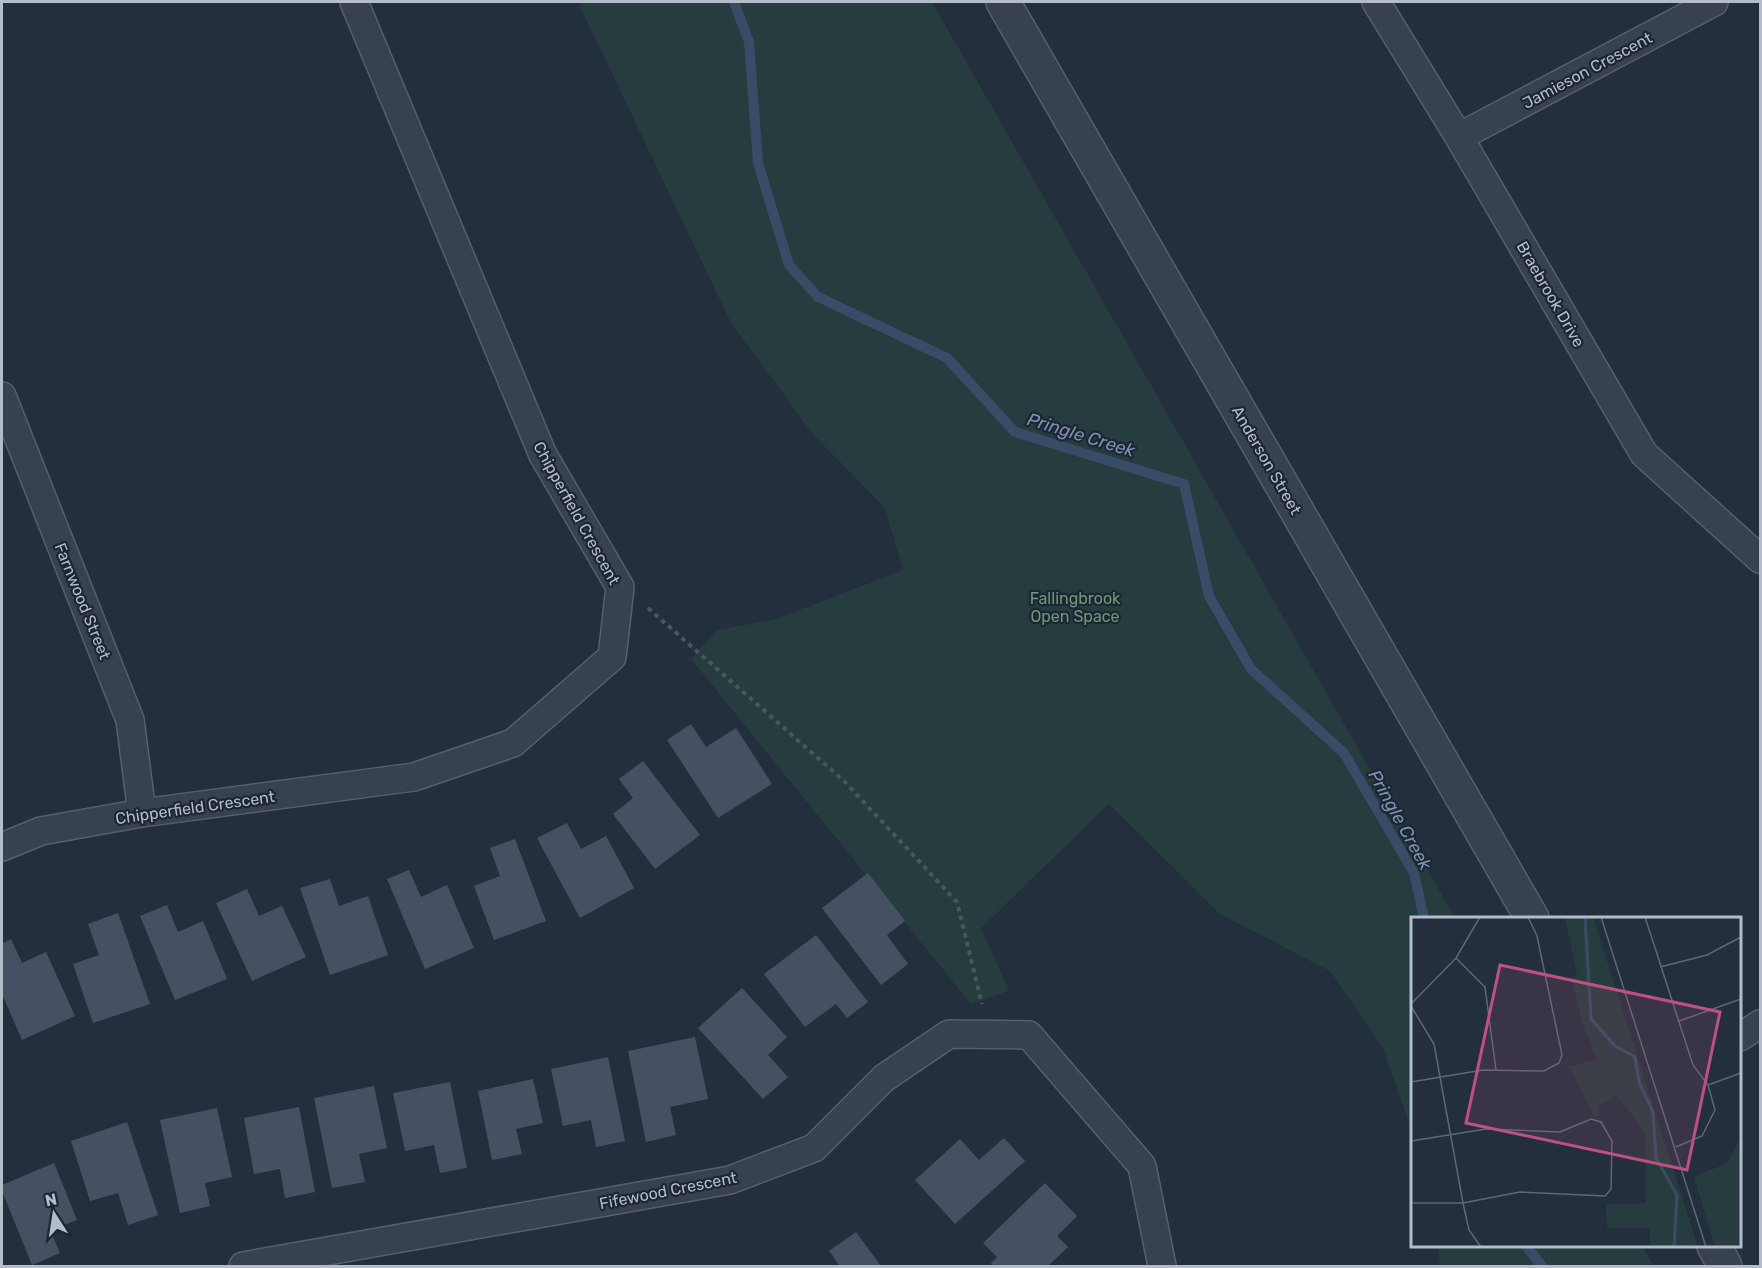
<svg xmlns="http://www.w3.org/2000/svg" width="1762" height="1268" font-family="Rubik,sans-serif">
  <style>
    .green { fill: #263c3f }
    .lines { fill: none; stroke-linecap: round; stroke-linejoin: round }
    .stream { stroke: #394c67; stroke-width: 10 }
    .building { fill: #455162 }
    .minor-casing { stroke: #565f6c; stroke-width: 30 }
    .tertiary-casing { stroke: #565f6c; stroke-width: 36 }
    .path { stroke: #44595c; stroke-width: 4; stroke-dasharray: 4.5 4.5; stroke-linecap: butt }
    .minor { stroke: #38414e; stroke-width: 27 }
    .tertiary { stroke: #38414e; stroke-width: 33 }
    .labels { text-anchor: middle; stroke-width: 4.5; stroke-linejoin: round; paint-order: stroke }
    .street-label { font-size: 16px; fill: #b4bcc9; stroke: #1d2633 }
    .park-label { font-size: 16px; fill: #6b9a76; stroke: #1d2633 }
    .water-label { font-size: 18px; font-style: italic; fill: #7c92b1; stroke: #1d2633 }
    .inset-river { fill: none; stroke: #394c67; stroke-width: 3 }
    .inset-road { fill: none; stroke: #5e6776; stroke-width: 1.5 }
    .view { fill: #bd5182; fill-opacity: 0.15; stroke: #bd5182; stroke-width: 3 }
    .inset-edge { fill: none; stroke: #b4bcc9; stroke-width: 3 }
  </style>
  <rect width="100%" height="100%" fill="#242f3e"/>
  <path class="green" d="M578,2H932L1455,918H1412V1132L1383,1048L1330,971L1220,914L1109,804L981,928L1009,991L971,1004L691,659L717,630L776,619L903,570L885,508L812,433L731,323Z
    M1438,1246H1642L1654,1266H1440Z"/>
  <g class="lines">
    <path class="stream" d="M734,2L749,42L758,163L789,265L818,297L947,358L1015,432L1184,484L1209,596L1251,669L1344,753L1414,873L1424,918
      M1526,1246L1542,1266"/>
  </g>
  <path class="building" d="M691,724L706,747L736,728L772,784L718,818L667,740Z
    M643,761L700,835L655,869L613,814L633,798L619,779Z
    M567,823L581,849L606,836L634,888L580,918L537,838Z
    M515,839L546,921L494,940L474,886L500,876L490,848Z
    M409,870L421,897L447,885L474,948L425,969L387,879Z
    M868,873L905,921L887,935L908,964L881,985L822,908Z
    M330,879L339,906L368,896L388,955L330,975L300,888Z
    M247,889L259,916L282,906L306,957L252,981L216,903Z
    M167,905L178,932L203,921L227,979L175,1000L140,916Z
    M118,913L150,1004L93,1023L73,964L99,955L88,924Z
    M816,935L868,1002L847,1018L836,1004L805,1027L764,974Z
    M11,939L22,963L46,952L75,1016L22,1040L2,994V944Z
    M742,988L787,1037L768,1055L788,1077L763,1099L698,1028Z
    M695,1037L708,1099L670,1107L676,1135L646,1142L628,1051Z
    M608,1057L625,1141L596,1147L591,1120L563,1126L551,1069Z
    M533,1079L543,1123L516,1129L522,1154L492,1160L478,1091Z
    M450,1082L467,1168L440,1173L434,1145L405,1151L393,1093Z
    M374,1086L387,1148L359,1154L365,1182L332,1188L314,1098Z
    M299,1107L315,1192L285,1198L280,1169L254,1174L244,1118Z
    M217,1108L232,1177L205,1183L210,1206L180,1213L160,1120Z
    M127,1122L158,1215L128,1225L118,1193L90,1201L71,1141Z
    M1004,1138L1025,1161L955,1224L915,1180L960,1139L979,1160Z
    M54,1163L77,1220L50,1230L60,1253L32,1265L2,1191V1185Z
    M1045,1183L1077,1216L1057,1236L1068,1247L1048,1266H994L991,1263L997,1257L983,1243Z
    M856,1232L881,1266H840L829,1251Z"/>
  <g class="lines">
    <defs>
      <path id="minor" d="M1376,2L1459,137L1644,454L1760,559
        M1459,137L1714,2
        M2,396L130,720L142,813
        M2,847L41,831L142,813L414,777L513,743L612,657L620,587L543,455L354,2
        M1740,1037L1760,1024
        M243,1266L730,1180L814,1148L884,1078L949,1034L1029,1035L1142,1166L1162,1266"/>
      <path id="tertiary" d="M1003,2L1532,918
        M1714,1246L1725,1266"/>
    </defs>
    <use href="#minor" class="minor-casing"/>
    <use href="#tertiary" class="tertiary-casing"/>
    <path class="path" d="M648,608L844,781L957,902L982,1004"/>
    <use href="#minor" class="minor"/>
    <use href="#tertiary" class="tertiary"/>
  </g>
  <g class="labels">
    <g class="street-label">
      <text transform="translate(1587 70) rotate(-28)" y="6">Jamieson Crescent</text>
      <text transform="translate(1551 294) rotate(60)" y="6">Braebrook Drive</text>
      <text transform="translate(1267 460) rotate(60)" y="6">Anderson Street</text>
      <text transform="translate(577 513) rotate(61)" y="6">Chipperfield Crescent</text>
      <text transform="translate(83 601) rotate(68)" y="6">Farnwood Street</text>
      <text transform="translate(195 807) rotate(-8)" y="6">Chipperfield Crescent</text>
      <text transform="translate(668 1190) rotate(-11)" y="6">Fifewood Crescent</text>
    </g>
    <g class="park-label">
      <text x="1075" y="604">Fallingbrook<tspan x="1075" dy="18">Open Space</tspan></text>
    </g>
    <g class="water-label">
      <text transform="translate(1081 435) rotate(17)" y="6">Pringle Creek</text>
      <text transform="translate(1400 820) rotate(61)" y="6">Pringle Creek</text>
    </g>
  </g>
  <g transform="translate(1411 917)">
    <rect width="330" height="330" fill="#242f3e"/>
    <path d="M154,0H182L287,330H239V311H196L195,287L235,286L234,216L206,178L187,190L189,199H183L158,149L186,143L172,108L160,61L166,58ZM330,220V330H304L283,260L316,246Z" fill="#263c3f"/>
    <path class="inset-river" d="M174,0L180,102L204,129L224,140L228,165L242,195L245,241L266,278L263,330"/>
    <path class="inset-road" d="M190,0L295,330M234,0L282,148L297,168L304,193L291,219L265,230M45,41L74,70L85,153M249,50L296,38L330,20M0,87L45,41L69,0M0,89L23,127L52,286L58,313L70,330M268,104L330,82M0,165L72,153L133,154L148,146L151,138L126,19L117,0M297,168L330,156M0,224L75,212L149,215L180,202L190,205L201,224L200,272L194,279L109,275L52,286H0"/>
    <path class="view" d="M89,48L309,95L276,253L55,206Z"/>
    <rect width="330" height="330" class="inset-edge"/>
  </g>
  <rect width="1762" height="1268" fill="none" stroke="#b4bcc9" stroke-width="6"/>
  <g transform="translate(54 1214) rotate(348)" stroke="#1d2633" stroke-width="4.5" paint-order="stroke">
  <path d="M0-4.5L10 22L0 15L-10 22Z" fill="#b4bcc9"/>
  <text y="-9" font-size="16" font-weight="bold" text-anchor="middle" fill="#b4bcc9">N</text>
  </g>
</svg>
